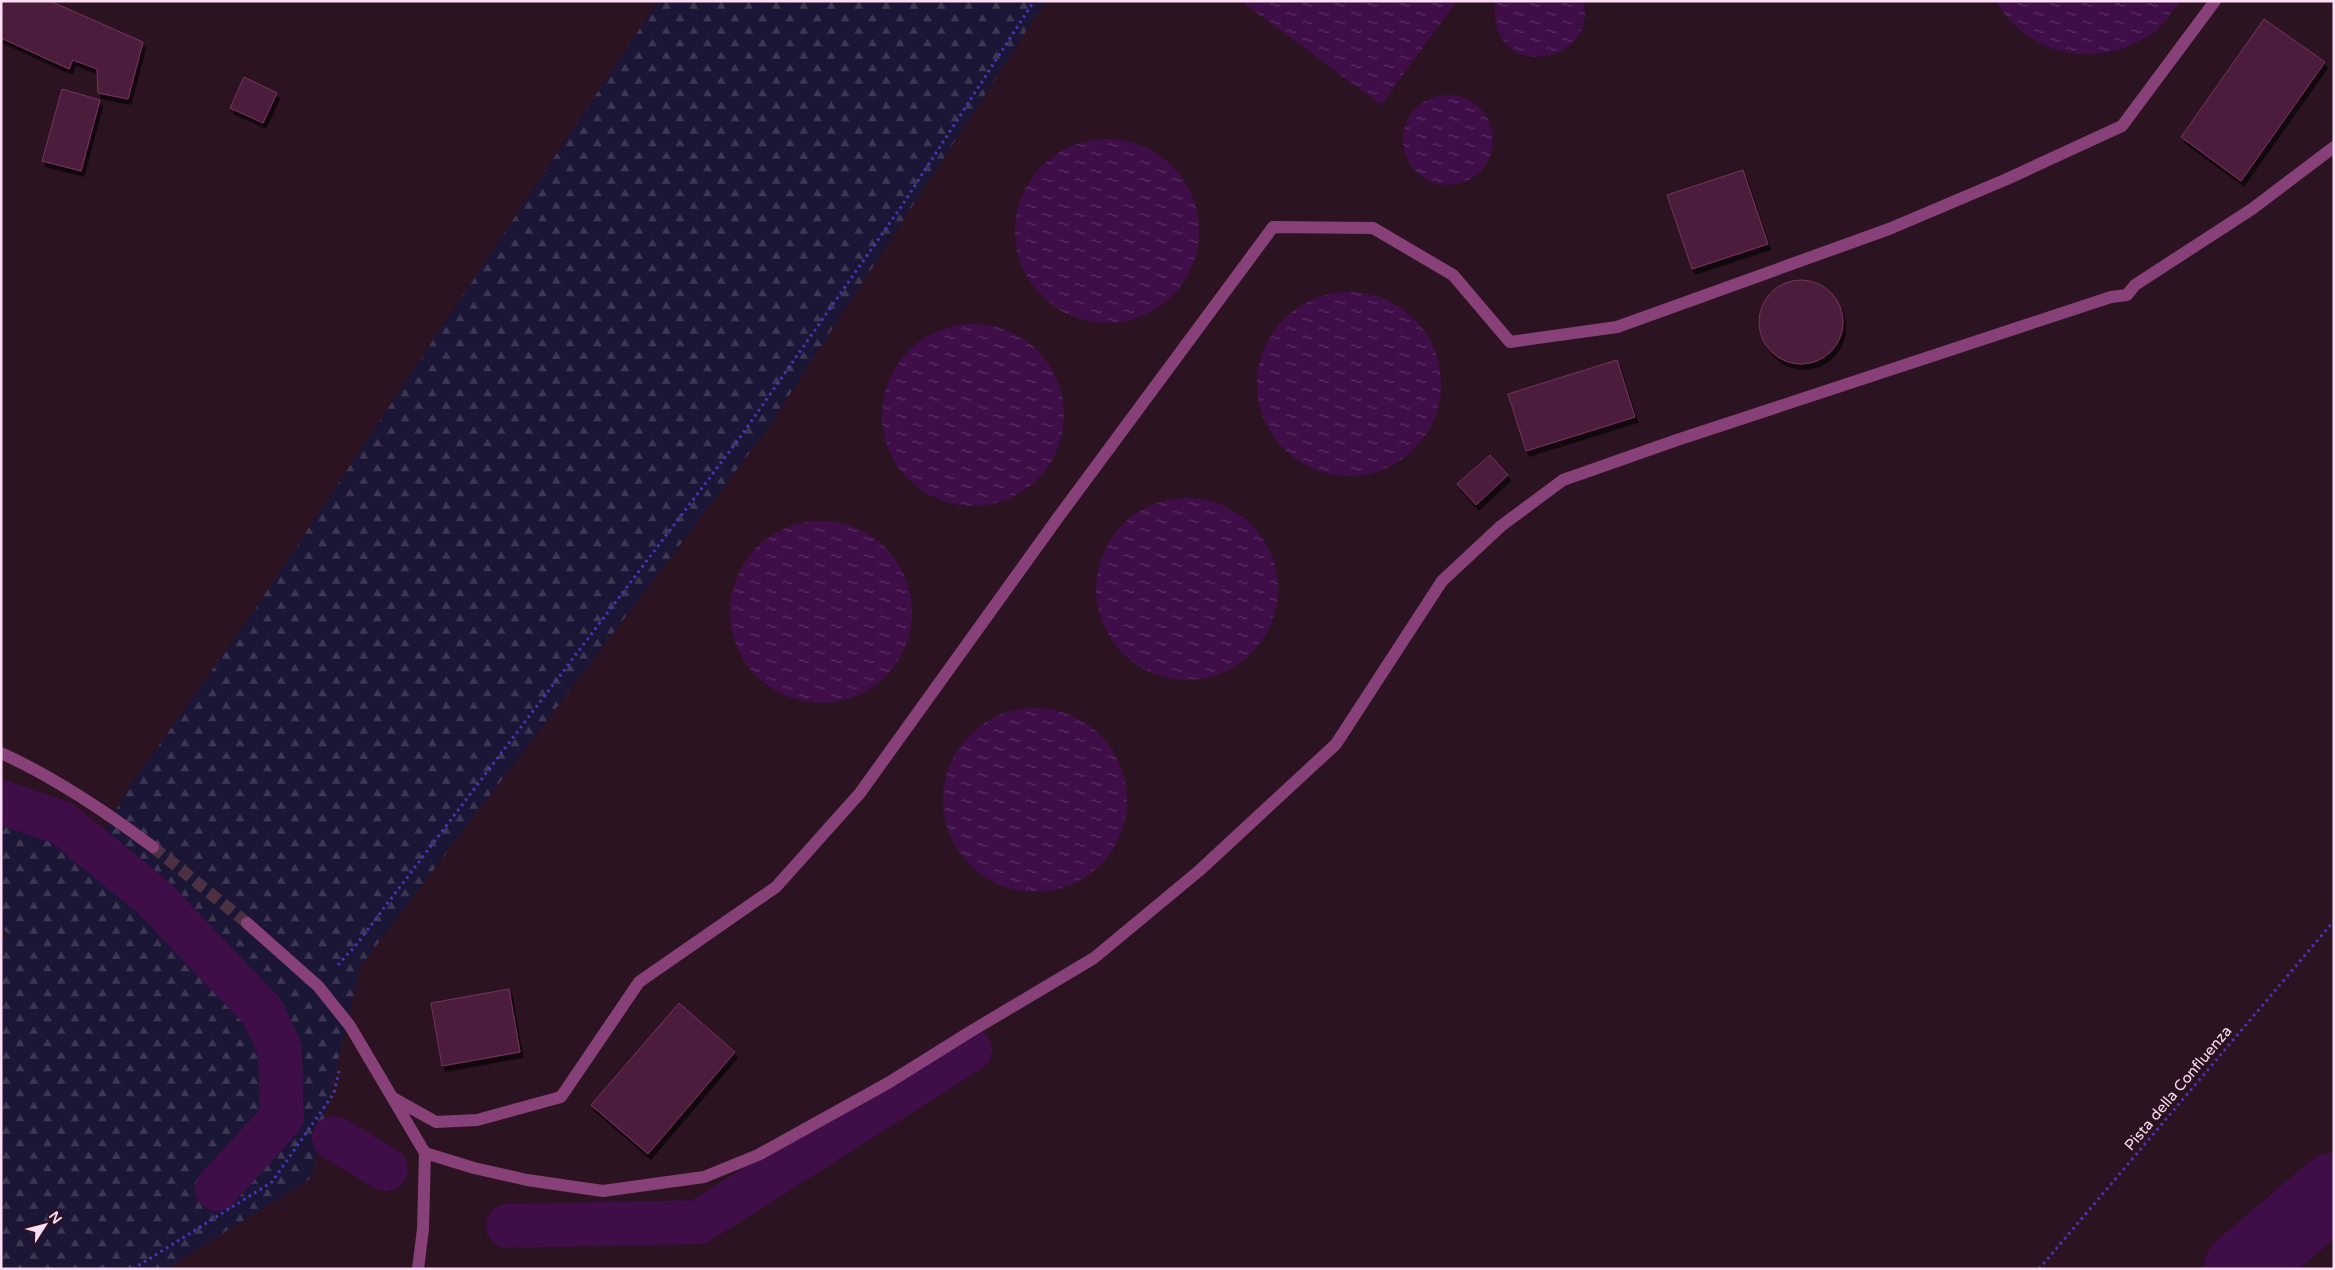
<svg xmlns="http://www.w3.org/2000/svg" width="2335" height="1270" font-family="'Varela Round',sans-serif">
  <style>
    .forest { fill: url(#forest-firs) }
    .water { fill: url(#water-ripples) }
    .lines { fill: none; stroke-linecap: round; stroke-linejoin: round }
    .canal { stroke: #3f0e49; stroke-width: 44 }
    .river { stroke: #3f0e49; stroke-width: 75 }
    .building { fill: #4c1f3a; stroke: #77325c; filter: url(#shadow) }
    .minor-tunnel { stroke: #4b3142; stroke-width: 12; stroke-dasharray: 12 6; stroke-linecap: butt }
    .path { stroke: #4736ba; stroke-width: 3; stroke-dasharray: 2.5 4; stroke-linecap: butt }
    .minor { stroke: #884078; stroke-width: 12 }
    .labels { text-anchor: middle; stroke-width: 4; stroke-linejoin: round; paint-order: stroke }
    .street-label { font-size: 15px; fill: #fedef4; stroke: #2b1322 }
  </style>
  <defs>
    <pattern id="forest-firs" width="22" height="20" patternUnits="userSpaceOnUse" patternTransform="scale(1.25)"><rect width="22" height="20" fill="#1b1635"/><path d="M5 1l3.5 6h-7zM16 11l3.5 6h-7z" fill="#3d3753"/></pattern>
    <pattern id="water-ripples" width="26" height="14" patternUnits="userSpaceOnUse" patternTransform="scale(1.25)"><rect width="26" height="14" fill="#3f0e49"/><path d="M2 4q2-2 4 0t4 0M15 11q2-2 4 0t4 0" fill="none" stroke="#5c3164"/></pattern>
    <filter id="shadow"><feDropShadow dx="3" dy="5.5" stdDeviation="0" flood-color="#0009"/></filter>
  </defs>
  <rect width="100%" height="100%" fill="#2b1322"/>
  <path class="forest" d="M658,1H1046L764,434L360,967L311,1178L166,1269H1V942L9,934L1,928V778L104,832L126,792L255,609Z"/>
  <path class="water" d="M1241,1H1457L1381,105Z
    M1495,1H1583C1601,63 1487,87 1495,1Z
    M1996,1H2180C2174,9 2168,18 2161,26C2150,37 2133,45 2118,50C2067,63 2023,45 1996,1Z
    M1403 140a45 45 0 1 1 90 0a45 45 0 1 1-90 0Z
    M1015 231a92 92 0 1 1 184 0a92 92 0 1 1-184 0Z
    M1257 384a92 92 0 1 1 184 0a92 92 0 1 1-184 0Z
    M882 415a91 91 0 1 1 182 0a91 91 0 1 1-182 0Z
    M1096 589a91 91 0 1 1 182 0a91 91 0 1 1-182 0Z
    M730 612a91 91 0 1 1 182 0a91 91 0 1 1-182 0Z
    M943 800a92 92 0 1 1 184 0a92 92 0 1 1-184 0Z"/>
  <g class="lines">
    <path class="canal" d="M1,802L62,823L153,897L261,1010L280,1049L282,1117L217,1189
      M334,1138L386,1169
      M508,1226L699,1222L970,1050"/>
    <path class="river" d="M2241,1269L2334,1190"/>
  </g>
  <path class="building" d="M1,1H50L143,42L128,99L98,93L97,69L73,60L69,69L1,38Z
    M2264,19L2325,62L2241,181L2181,137Z
    M244,77L277,93L263,123L230,108Z
    M62,89L100,100L81,171L42,161Z
    M1743,170L1768,244L1692,269L1667,195Z
    M1759 322a42 42 0 1 1 84 0a42 42 0 1 1-84 0Z
    M1617,360L1635,417L1526,451L1508,394Z
    M1490,455L1508,475L1476,505L1457,484Z
    M509,989L520,1052L442,1066L431,1003Z
    M679,1003L735,1052L648,1154L591,1105Z"/>
  <g class="lines">
    <path class="minor-tunnel" d="M153,847L247,923"/>
    <path class="path" d="M338,965L356,945L736,443L903,204L1034,1
      M133,1269L272,1182L334,1093L340,1067
      M2039,1269L2334,921"/>
    <path class="minor" d="M1,753C56,778 105,811 153,847
      M247,923L318,986L350,1026L425,1153
      M393,1098L436,1122L477,1120L561,1097L639,982L776,887L860,793L1057,519L1273,227L1373,228L1453,275L1510,342L1617,327L1889,229L2007,179L2122,126L2215,1
      M425,1153L474,1168L527,1180L603,1191L704,1177L758,1155L888,1083L973,1030L1094,958L1200,870L1336,744L1442,581L1501,526L1563,480L1677,440L2111,297L2127,295L2135,285L2252,209L2334,147
      M418,1269L423,1229L425,1153"/>
  </g>
  <g class="labels">
    <g class="street-label">
      <text transform="translate(2178 1088) rotate(-50)" y="5">Pista della Confluenza</text>
    </g>
  </g>
  <rect width="2335" height="1270" fill="none" stroke="#fedef4" stroke-width="5"/>
  <g transform="translate(45 1225) rotate(54)" stroke="#2b1322" stroke-width="4" paint-order="stroke">
  <path d="M0-4L9 19L0 12L-9 19Z" fill="#fedef4"/>
  <text y="-8" font-size="14" font-weight="bold" text-anchor="middle" fill="#fedef4">N</text>
  </g>
</svg>
